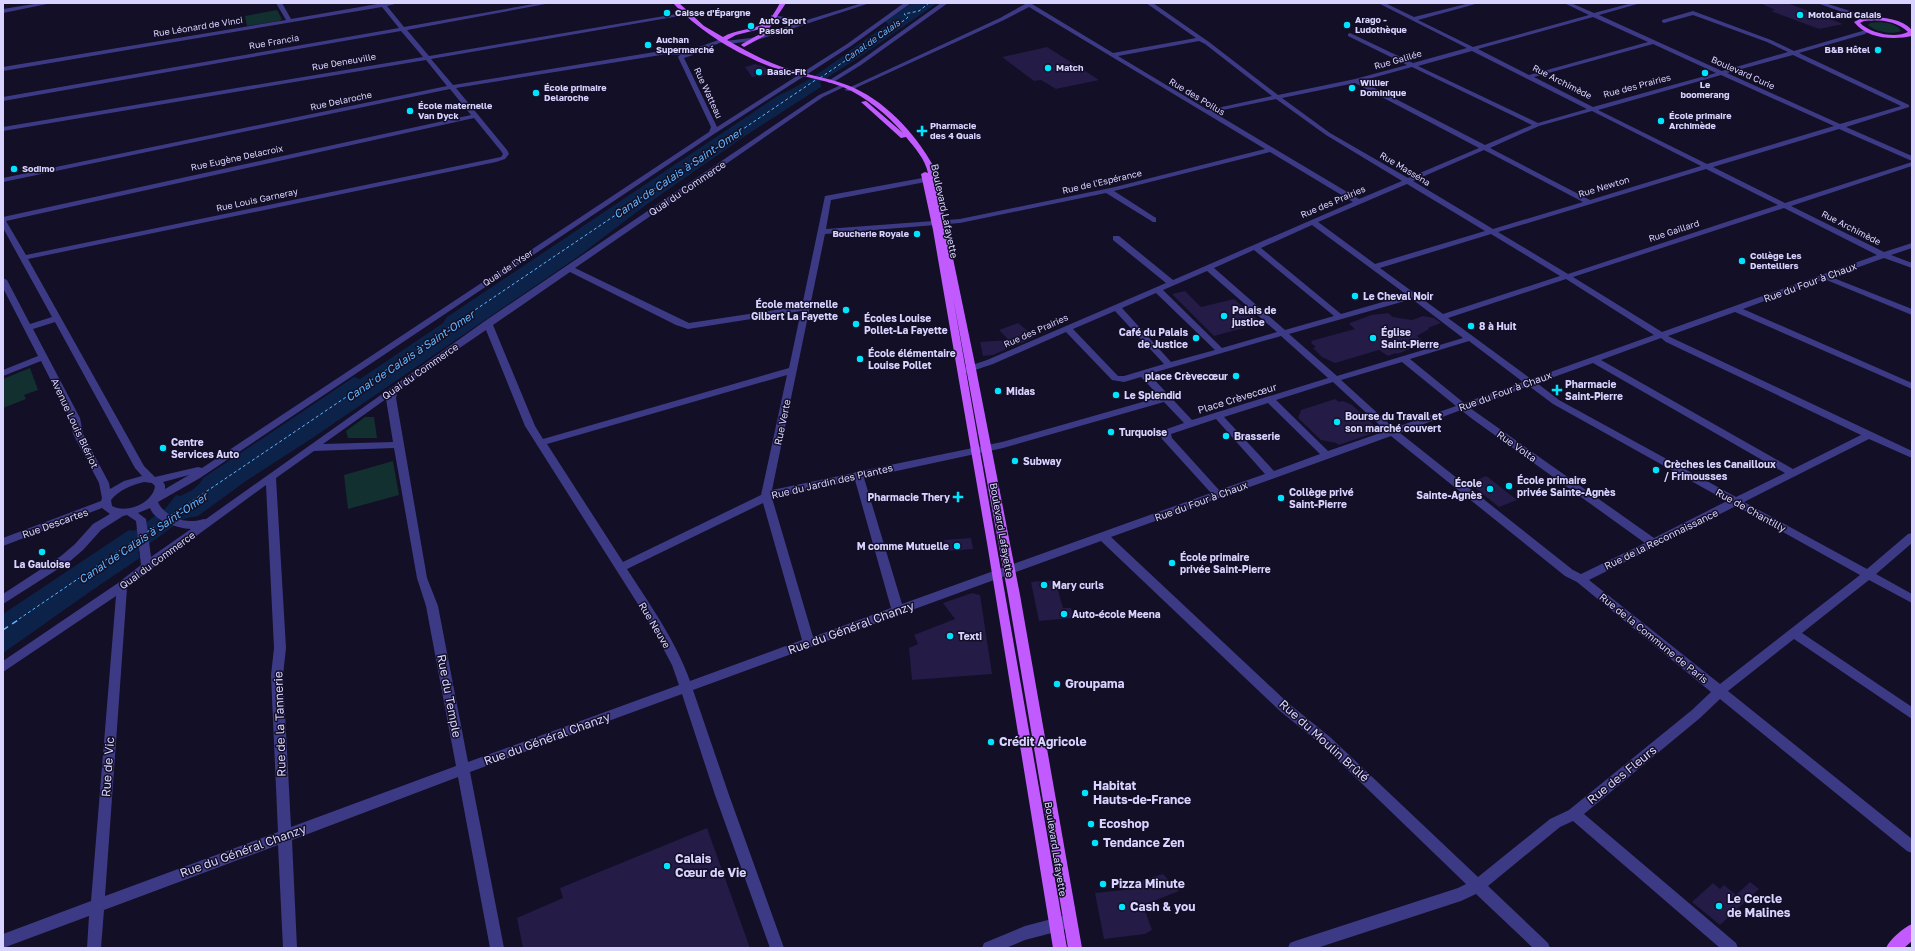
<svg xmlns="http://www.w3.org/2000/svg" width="1915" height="951" font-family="'Golos Text',sans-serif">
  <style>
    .green { fill: #12302f }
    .water { fill: #0c2248 }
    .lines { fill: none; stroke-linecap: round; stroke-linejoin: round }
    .ferry-far1 { stroke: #62b6ff; stroke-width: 1; stroke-dasharray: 3 2.5; stroke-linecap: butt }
    .ferry { stroke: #62b6ff; stroke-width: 1.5; stroke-dasharray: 6 5; stroke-linecap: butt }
    .building { fill: #241b47 }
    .minor { fill: #3d3a85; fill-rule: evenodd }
    .major { fill: #c25bff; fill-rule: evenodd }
    .poi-dot { fill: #00e5ff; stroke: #130f26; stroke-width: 1.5 }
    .labels { text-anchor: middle; stroke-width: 3; stroke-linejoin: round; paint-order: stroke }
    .far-poi-label { font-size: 9px; font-weight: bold; fill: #d9d4ff; stroke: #130f26; text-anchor: start }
    .far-street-label { font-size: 9px; fill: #d9d4ff; stroke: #130f26 }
    .far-water-label { font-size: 9px; font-style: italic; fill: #62b6ff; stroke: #130f26 }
    .street-label { font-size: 10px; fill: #d9d4ff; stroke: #130f26 }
    .poi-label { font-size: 10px; font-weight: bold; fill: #d9d4ff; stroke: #130f26; text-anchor: start }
    .water-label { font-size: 11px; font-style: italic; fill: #62b6ff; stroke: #130f26 }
    .near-street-label { font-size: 12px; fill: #d9d4ff; stroke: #130f26 }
    .near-poi-label { font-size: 12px; font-weight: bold; fill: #d9d4ff; stroke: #130f26; text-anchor: start }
  </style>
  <rect width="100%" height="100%" fill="#130f26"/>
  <path class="green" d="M277,10L282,19L279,21L247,26L245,16Z
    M1870,23C1879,21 1897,22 1901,31C1892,35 1876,32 1868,25Z
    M30,368L38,390L24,395L26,399L3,408V379Z
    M365,417H374L377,438H348L346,431Z
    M393,461L399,495L348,509L344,475Z"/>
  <path class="water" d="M912,3H937L861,56L819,83L821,84V87L745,136L646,205L579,256L311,439L246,481L198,516L183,519L138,552L140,558C94,588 49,621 3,653V614L129,530L134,531L165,509L176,495L180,496C189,492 199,487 203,478L354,377L360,379L443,323L447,317L779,95C819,78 852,47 888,24L885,21Z"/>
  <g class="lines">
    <path class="ferry-far1" d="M820,78L906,19L908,17L904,14L919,11L929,3
      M170,516L817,79
      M147,532L163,521
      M19,619L138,538"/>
    <path class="ferry" d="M3,630L21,618"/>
  </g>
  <path class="building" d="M1760,3H1787L1843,24L1819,29L1771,11L1775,10Z
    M1047,47L1082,69L1099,80L1056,89L1041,80L1034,81L1002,57Z
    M755,64L781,73L752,77L745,67Z
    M1185,291L1201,307L1234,299L1262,323L1214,336L1172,294Z
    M1388,313L1393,317L1412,320L1423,316L1434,318L1441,323L1428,328L1429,329L1417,336L1425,343L1397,354L1396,353L1388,356L1379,350L1335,363L1322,357L1313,348L1316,347L1311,343H1312L1311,341L1355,329L1349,324L1350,323L1371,315Z
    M1018,323L1035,337L993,355L983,356L980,342L1009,340L999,330Z
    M1335,399L1339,402L1343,401L1352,405L1374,425L1373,433L1339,445L1336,443L1321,440L1298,418L1301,410Z
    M1486,476L1489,478L1517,500L1499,507L1469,483Z
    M971,538L973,549L946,551L944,540Z
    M1055,580L1063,608H1071L1073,618L1039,621L1031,582Z
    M972,593L980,595L992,674L912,680L909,648L918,644L914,635L955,619L943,603Z
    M707,828L750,948H523L517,918L563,898L560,888Z
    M1163,874L1179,891L1146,904L1147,906L1144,908L1152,930L1145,934L1104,939L1095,893L1133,889L1135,883Z
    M1750,882L1759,889L1720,925L1692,902L1713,883L1720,889L1724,885L1736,895Z"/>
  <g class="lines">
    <path class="minor" d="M40,3H52L3,13V9Z
      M276,3H282L291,19L383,3H399L387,6L404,27L539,3H551L407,30L429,56L688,12L691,14L431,59L453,85L667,50L685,52L721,39H725V41L751,38L802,22L773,18L771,17V15L807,20L862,3H870L754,41L727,44L725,41L693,53V55L684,58L717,127L847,44L904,3H911L851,46L714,134L200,478L158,502C163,514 180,522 193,521C198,521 202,519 206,519L485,321L819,95L841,85L846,86L823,97L575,268L689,323L802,306L825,196L933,176H936V180L831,200L826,229L960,219L1115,187L1265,149L1029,7L1004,20L849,91L844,90L1000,18L1027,3H1033L1032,4L1113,53L1196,38L1146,3H1153L1209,42L1278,95L1355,79L1407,65L1348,36V34L1350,33L1413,63L1467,48L1378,3H1385L1414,17L1470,3H1479L1418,20L1473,47L1589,15L1564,3H1571L1594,13L1632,3H1641L1599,15L1722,71L1788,52L1767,42L1693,15L1664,23L1662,22V20L1693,11L1771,40L1794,51L1869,29V31L1865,34L1799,53L1909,105V107L1846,127L1912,156V161L1839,129L1713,167L1785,203L1912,162V166L1791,206L1884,252L1912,243V248L1891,255L1912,263V268L1884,258L1831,277L1912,309V315L1824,279L1743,309L1912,383V389L1735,312L1668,336L1912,451V458L1869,439L1744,502L1867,569L1908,534L1912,533V543L1876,574L1912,594V603L1869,580L1802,633L1912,707V719L1794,639L1728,691L1912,839V853L1907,851L1720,699L1700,718L1584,814L1736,943L1738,948H1720L1573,821L1560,827L1488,886L1548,943L1550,948H1533L1476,894L1461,901L1317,948H1288L1290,943L1295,941L1458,888L1466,884L1322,745L1280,711L1101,541L693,690L729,795L784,948H770L715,795L682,694L470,772L504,948H490L458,777L292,840L297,948H283L278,845L104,910L101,948H87L89,916L3,948V934L91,901L116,596L3,672V661L118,583L141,565L136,521L127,515L123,516L101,530L83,550L69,562L3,604V594L61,556L75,544L93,524L110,514L102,508L3,546V538L101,501L102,498L99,483L73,434L70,418L41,361L3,376V370L38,356L3,288V278L7,280L30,324L52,317L3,228V217L471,115L450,89L3,182V178L447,86L426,60L3,131V127L423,57L401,31L3,101V97L399,28L382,7L3,71V67L286,20ZM1593,17L1648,42L1529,75L1478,49ZM1199,41L1205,44L1272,96L1208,110L1118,56ZM1653,44L1716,73L1593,107L1534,77ZM1472,51L1587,109L1538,123L1418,66ZM667,54L680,55L678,57L711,127L709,132L202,468L198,467L155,477L144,466L28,259L496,162L505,159L509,154L507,150L456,88ZM1793,55L1901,106L1840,124L1727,73ZM1412,67L1532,125L1485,145L1361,81ZM1721,75L1834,126L1707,164L1598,110ZM1355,83L1479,148L1408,178L1330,133L1282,98ZM1276,99L1326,135L1402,181L1359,199L1213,112ZM1592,111L1701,166L1590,200L1490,148L1539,126ZM474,118L501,151L503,154L501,157L26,255L6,221ZM1484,150L1583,202L1493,229L1413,181ZM1270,152L1353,202L1173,280L1119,236H1113V240L1166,283L987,360L960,369L959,371L963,374L993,364L1066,332L1112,380L1124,382L1141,377L1160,397L1002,442L861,471H858L854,473L772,490L825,234L960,223L1106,193L1153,222H1156V218L1114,191ZM1706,169L1778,205L1568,274L1498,232ZM1407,184L1485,231L1375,264L1318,222ZM1784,208L1877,255L1662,332L1573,277ZM1312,225L1407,295L1341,314L1261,248ZM1491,234L1560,276L1443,314L1380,268ZM1254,250L1334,316L1285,330L1214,268ZM1207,271L1277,332L1222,348L1163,290ZM570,272L676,325L688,329L801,311L789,368L543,439L535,426L493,325ZM1566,279L1654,335L1531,379L1448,318ZM1156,293L1215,350L1171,362L1122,308ZM1412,299L1463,338L1337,376L1289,334ZM1115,311L1164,364L1124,376H1118L1073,329ZM55,322L135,468L142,476L124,481L110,489L109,483L83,434L80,418L33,329ZM486,330L525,426L648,620L672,665L679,685L468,762L438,606L427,578L396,398L398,390ZM1281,336L1328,378L1192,420L1149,374ZM1661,338L1666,342L1861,435L1793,469L1601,360ZM1469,341L1523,382L1464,403L1410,359ZM1402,362L1456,406L1394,428L1341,380ZM1593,363L1785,473L1736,497L1559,400L1537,383ZM787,375L761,495L623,562L547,444ZM1333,382L1386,431L1328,451L1276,400ZM1529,386L1553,404L1727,501L1654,538L1470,408ZM386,399L393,442L323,444ZM1164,402L1184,423L1164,430L1161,435L1162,439L1211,493L902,604L864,478L1003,448ZM1268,403L1320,454L1274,471L1224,417ZM1461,410L1471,418L1645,543L1581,574L1573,570L1400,433ZM1216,419L1265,474L1219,490L1172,438L1171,434ZM1391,436L1565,576L1577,582L1711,692L1692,710L1569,810L1550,819L1478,877L1330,737L1288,703L1111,537ZM394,448L417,578L426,606L456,766L291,827L283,675L286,648L276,478L314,451ZM189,475L165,489V485L163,482ZM855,480L891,608L813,637L772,498ZM144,482L152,483L155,486C153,503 127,514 112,506L111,500C119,490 131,485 144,482ZM266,485L274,648L271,675L278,832L105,896L127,588L151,569ZM763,503L802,640L690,681C676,641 650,605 627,569ZM1736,506L1860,575L1720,684L1589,580ZM150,508C155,522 178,528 191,529L151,557L146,519L138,513Z
      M941,3H948L861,65L832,83H828V81L857,63Z
      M1817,3H1825L1875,19L1872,21L1856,17Z
      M1063,916L1068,918L1070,923L1068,928L1063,930L1025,940L1006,948H982L984,943L1025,926Z"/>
    <path class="major" d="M673,3H679L704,26L723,37C737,28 758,31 770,19C774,14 777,8 780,3H786L764,36L744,47L741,45L742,44L760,34L764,28L736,35L727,40C745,50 762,60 782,67C803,74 826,77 847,85C884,99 915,133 934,167L976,369L1020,595L1082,948H1068L1008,595L953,297L1067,948H1053L987,543L933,230L921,174L925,172L928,173C925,159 915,148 906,137L901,138L861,102L866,101L903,133C887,114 866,97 843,87C822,79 799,76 778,69C743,58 698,31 673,3Z
      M1869,17C1884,17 1902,19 1912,30V36C1893,40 1867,39 1854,22L1860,19ZM1864,21C1878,19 1897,21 1908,32C1895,39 1870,33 1860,23Z
      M1912,924V941L1904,948H1886C1890,939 1903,928 1912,924Z"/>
  </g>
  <g class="poi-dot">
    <circle cx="667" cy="13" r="4"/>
    <circle cx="1800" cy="15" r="4"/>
    <circle cx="1347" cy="25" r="4"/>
    <circle cx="751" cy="26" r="4"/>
    <circle cx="648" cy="45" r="4"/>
    <circle cx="1878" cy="50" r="4"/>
    <circle cx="1048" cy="68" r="4"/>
    <circle cx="759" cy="72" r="4"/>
    <circle cx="1705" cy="73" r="4"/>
    <circle cx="1352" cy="88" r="4"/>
    <circle cx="536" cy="93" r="4"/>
    <circle cx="410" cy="111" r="4"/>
    <circle cx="1661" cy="121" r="4"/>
    <path d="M920 125h4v4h4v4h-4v4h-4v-4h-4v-4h4z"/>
    <circle cx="14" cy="169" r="4"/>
    <circle cx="917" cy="234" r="4"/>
    <circle cx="1742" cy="261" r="4"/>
    <circle cx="1355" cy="296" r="4"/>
    <circle cx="846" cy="310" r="4"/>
    <circle cx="1224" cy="316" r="4"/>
    <circle cx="856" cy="324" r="4"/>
    <circle cx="1471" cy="326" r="4"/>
    <circle cx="1196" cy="338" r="4"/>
    <circle cx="1373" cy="338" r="4"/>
    <circle cx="860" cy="359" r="4"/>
    <circle cx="1236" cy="376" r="4"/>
    <path d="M1555 384h4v4h4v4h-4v4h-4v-4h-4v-4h4z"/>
    <circle cx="998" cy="391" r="4"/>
    <circle cx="1116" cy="395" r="4"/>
    <circle cx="1337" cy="422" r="4"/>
    <circle cx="1111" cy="432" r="4"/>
    <circle cx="1226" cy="436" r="4"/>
    <circle cx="163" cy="448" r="4"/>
    <circle cx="1015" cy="461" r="4"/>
    <circle cx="1656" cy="470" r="4"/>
    <circle cx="1509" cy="486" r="4"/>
    <circle cx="1490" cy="489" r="4"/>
    <path d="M956 491h4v4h4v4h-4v4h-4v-4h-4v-4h4z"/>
    <circle cx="1281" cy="498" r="4"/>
    <circle cx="957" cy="546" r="4"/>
    <circle cx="42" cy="552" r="4"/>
    <circle cx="1172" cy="563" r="4"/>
    <circle cx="1044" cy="585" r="4"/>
    <circle cx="1064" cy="614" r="4"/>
    <circle cx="950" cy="636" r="4"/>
    <circle cx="1057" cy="684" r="4"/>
    <circle cx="991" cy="742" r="4"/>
    <circle cx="1085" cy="793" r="4"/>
    <circle cx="1091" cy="824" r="4"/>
    <circle cx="1095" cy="843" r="4"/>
    <circle cx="667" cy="866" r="4"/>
    <circle cx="1103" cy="884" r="4"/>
    <circle cx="1719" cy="906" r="4"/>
    <circle cx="1122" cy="907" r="4"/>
  </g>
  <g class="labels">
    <g class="far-poi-label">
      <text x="675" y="16">Caisse d'Épargne</text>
      <text x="1808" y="18">MotoLand Calais</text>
      <text x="1355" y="23">Arago -<tspan x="1355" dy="10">Ludothèque</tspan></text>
      <text x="759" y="24">Auto Sport<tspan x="759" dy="10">Passion</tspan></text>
      <text x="656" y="43">Auchan<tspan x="656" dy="10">Supermarché</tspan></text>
      <text x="1870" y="53" text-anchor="end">B&amp;B Hôtel</text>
      <text x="1056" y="71">Match</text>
      <text x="767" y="75">Basic-Fit</text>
      <text x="1360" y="86">Willier<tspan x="1360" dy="10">Dominique</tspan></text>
      <text x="1705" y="88" text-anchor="middle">Le<tspan x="1705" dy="10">boomerang</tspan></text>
      <text x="544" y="91">École primaire<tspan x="544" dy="10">Delaroche</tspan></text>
      <text x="418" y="109">École maternelle<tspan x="418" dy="10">Van Dyck</tspan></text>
      <text x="1669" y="119">École primaire<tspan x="1669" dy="10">Archimède</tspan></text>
      <text x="930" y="129">Pharmacie<tspan x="930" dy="10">des 4 Quais</tspan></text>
      <text x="22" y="172">Sodimo</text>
      <text x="909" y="237" text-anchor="end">Boucherie Royale</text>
      <text x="1750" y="259">Collège Les<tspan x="1750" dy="10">Dentelliers</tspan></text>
    </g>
    <g class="far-street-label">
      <text transform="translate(198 27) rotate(-9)" y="3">Rue Léonard de Vinci</text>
      <text transform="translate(274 42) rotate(-10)" y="3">Rue Francia</text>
      <text transform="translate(1398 60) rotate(-16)" y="3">Rue Galilée</text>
      <text transform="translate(344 62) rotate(-10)" y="3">Rue Deneuville</text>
      <text transform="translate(1743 73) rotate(24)" y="3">Boulevard Curie</text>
      <text transform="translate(1562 82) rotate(27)" y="3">Rue Archimède</text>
      <text transform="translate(1637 86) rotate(-15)" y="3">Rue des Prairies</text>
      <text transform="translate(708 93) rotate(65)" y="3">Rue Watteau</text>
      <text transform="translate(1197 97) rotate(31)" y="3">Rue des Poilus</text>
      <text transform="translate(341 101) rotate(-12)" y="3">Rue Delaroche</text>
      <text transform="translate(237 158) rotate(-12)" y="3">Rue Eugène Delacroix</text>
      <text transform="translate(1405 169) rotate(31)" y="3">Rue Masséna</text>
      <text transform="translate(1102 182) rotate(-13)" y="3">Rue de l'Espérance</text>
      <text transform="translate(1604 187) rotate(-17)" y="3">Rue Newton</text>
      <text transform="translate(257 200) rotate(-12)" y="3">Rue Louis Garneray</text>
      <text transform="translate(1333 202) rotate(-23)" y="3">Rue des Prairies</text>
      <text transform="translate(1851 228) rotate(27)" y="3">Rue Archimède</text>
      <text transform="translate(1674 231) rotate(-18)" y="3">Rue Gaillard</text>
      <text transform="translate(508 268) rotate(-34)" y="3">Quai de l'Yser</text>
      <text transform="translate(1036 331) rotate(-24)" y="3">Rue des Prairies</text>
    </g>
    <g class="far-water-label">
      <text transform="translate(872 41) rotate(-35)" y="3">Canal de Calais</text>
    </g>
    <g class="street-label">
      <text transform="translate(687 188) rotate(-34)" y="4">Quai du Commerce</text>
      <text transform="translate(945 211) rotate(78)" y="4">Boulevard Lafayette</text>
      <text transform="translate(1810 282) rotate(-20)" y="4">Rue du Four à Chaux</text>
      <text transform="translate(420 371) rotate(-35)" y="4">Quai du Commerce</text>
      <text transform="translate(1505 391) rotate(-20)" y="4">Rue du Four à Chaux</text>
      <text transform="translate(1237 398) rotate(-17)" y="4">Place Crèvecœur</text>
      <text transform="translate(782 422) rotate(-78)" y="4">Rue Verte</text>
      <text transform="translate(75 423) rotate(65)" y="4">Avenue Louis Blériot</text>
      <text transform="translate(1517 446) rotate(35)" y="4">Rue Volta</text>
      <text transform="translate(832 481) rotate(-13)" y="4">Rue du Jardin des Plantes</text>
      <text transform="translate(1201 501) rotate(-20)" y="4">Rue du Four à Chaux</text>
      <text transform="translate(1751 510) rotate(29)" y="4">Rue de Chantilly</text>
      <text transform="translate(55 523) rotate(-20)" y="4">Rue Descartes</text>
      <text transform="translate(1002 530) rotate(80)" y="4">Boulevard Lafayette</text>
      <text transform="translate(1661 539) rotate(-26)" y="4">Rue de la Reconnaissance</text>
      <text transform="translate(157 560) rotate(-36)" y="4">Quai du Commerce</text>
      <text transform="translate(655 625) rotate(59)" y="4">Rue Neuve</text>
      <text transform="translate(1654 638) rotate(39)" y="4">Rue de la Commune de Paris</text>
      <text transform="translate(1056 849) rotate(81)" y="4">Boulevard Lafayette</text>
    </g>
    <g class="poi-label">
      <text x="1363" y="300">Le Cheval Noir</text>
      <text x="838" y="308" text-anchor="end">École maternelle<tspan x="838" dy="12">Gilbert La Fayette</tspan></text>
      <text x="1232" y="314">Palais de<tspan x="1232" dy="12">justice</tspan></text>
      <text x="864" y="322">Écoles Louise<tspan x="864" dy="12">Pollet-La Fayette</tspan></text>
      <text x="1479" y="330">8 à Huit</text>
      <text x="1188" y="336" text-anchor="end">Café du Palais<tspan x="1188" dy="12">de Justice</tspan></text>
      <text x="1381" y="336">Église<tspan x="1381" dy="12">Saint-Pierre</tspan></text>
      <text x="868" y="357">École élémentaire<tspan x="868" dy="12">Louise Pollet</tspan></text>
      <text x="1228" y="380" text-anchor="end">place Crèvecœur</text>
      <text x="1565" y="388">Pharmacie<tspan x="1565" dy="12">Saint-Pierre</tspan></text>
      <text x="1006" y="395">Midas</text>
      <text x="1124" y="399">Le Splendid</text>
      <text x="1345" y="420">Bourse du Travail et<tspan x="1345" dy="12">son marché couvert</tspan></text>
      <text x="1119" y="436">Turquoise</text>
      <text x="1234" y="440">Brasserie</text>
      <text x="171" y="446">Centre<tspan x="171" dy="12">Services Auto</tspan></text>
      <text x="1023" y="465">Subway</text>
      <text x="1664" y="468">Crèches les Canailloux<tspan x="1664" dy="12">/ Frimousses</tspan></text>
      <text x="1517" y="484">École primaire<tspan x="1517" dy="12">privée Sainte-Agnès</tspan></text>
      <text x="1482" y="487" text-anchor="end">École<tspan x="1482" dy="12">Sainte-Agnès</tspan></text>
      <text x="1289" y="496">Collège privé<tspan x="1289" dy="12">Saint-Pierre</tspan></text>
      <text x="950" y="501" text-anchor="end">Pharmacie Thery</text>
      <text x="949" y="550" text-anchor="end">M comme Mutuelle</text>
      <text x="1180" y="561">École primaire<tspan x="1180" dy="12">privée Saint-Pierre</tspan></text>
      <text x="42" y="568" text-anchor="middle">La Gauloise</text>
      <text x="1052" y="589">Mary curls</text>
      <text x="1072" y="618">Auto-école Meena</text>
      <text x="958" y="640">Texti</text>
    </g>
    <g class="water-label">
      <text transform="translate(678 173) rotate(-34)" y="4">Canal de Calais à Saint-Omer</text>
      <text transform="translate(410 356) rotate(-34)" y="4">Canal de Calais à Saint-Omer</text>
      <text transform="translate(143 538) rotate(-34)" y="4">Canal de Calais à Saint-Omer</text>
    </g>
    <g class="near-street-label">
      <text transform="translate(851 628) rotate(-20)" y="4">Rue du Général Chanzy</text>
      <text transform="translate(449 696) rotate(79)" y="4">Rue du Temple</text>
      <text transform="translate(280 724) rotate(-92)" y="4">Rue de la Tannerie</text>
      <text transform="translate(547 739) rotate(-20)" y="4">Rue du Général Chanzy</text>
      <text transform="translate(1324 741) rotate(42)" y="4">Rue du Moulin Brûlé</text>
      <text transform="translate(108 767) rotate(-86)" y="4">Rue de Vic</text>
      <text transform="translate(1622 775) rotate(-39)" y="4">Rue des Fleurs</text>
      <text transform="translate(243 851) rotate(-20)" y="4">Rue du Général Chanzy</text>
    </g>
    <g class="near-poi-label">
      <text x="1065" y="688">Groupama</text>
      <text x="999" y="746">Crédit Agricole</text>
      <text x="1093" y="790">Habitat<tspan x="1093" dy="14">Hauts-de-France</tspan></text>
      <text x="1099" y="828">Ecoshop</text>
      <text x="1103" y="847">Tendance Zen</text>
      <text x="675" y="863">Calais<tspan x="675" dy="14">Cœur de Vie</tspan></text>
      <text x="1111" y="888">Pizza Minute</text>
      <text x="1727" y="903">Le Cercle<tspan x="1727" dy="14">de Malines</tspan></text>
      <text x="1130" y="911">Cash &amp; you</text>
    </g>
  </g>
  <rect width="1915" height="951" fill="none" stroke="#d9d4ff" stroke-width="8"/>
</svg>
